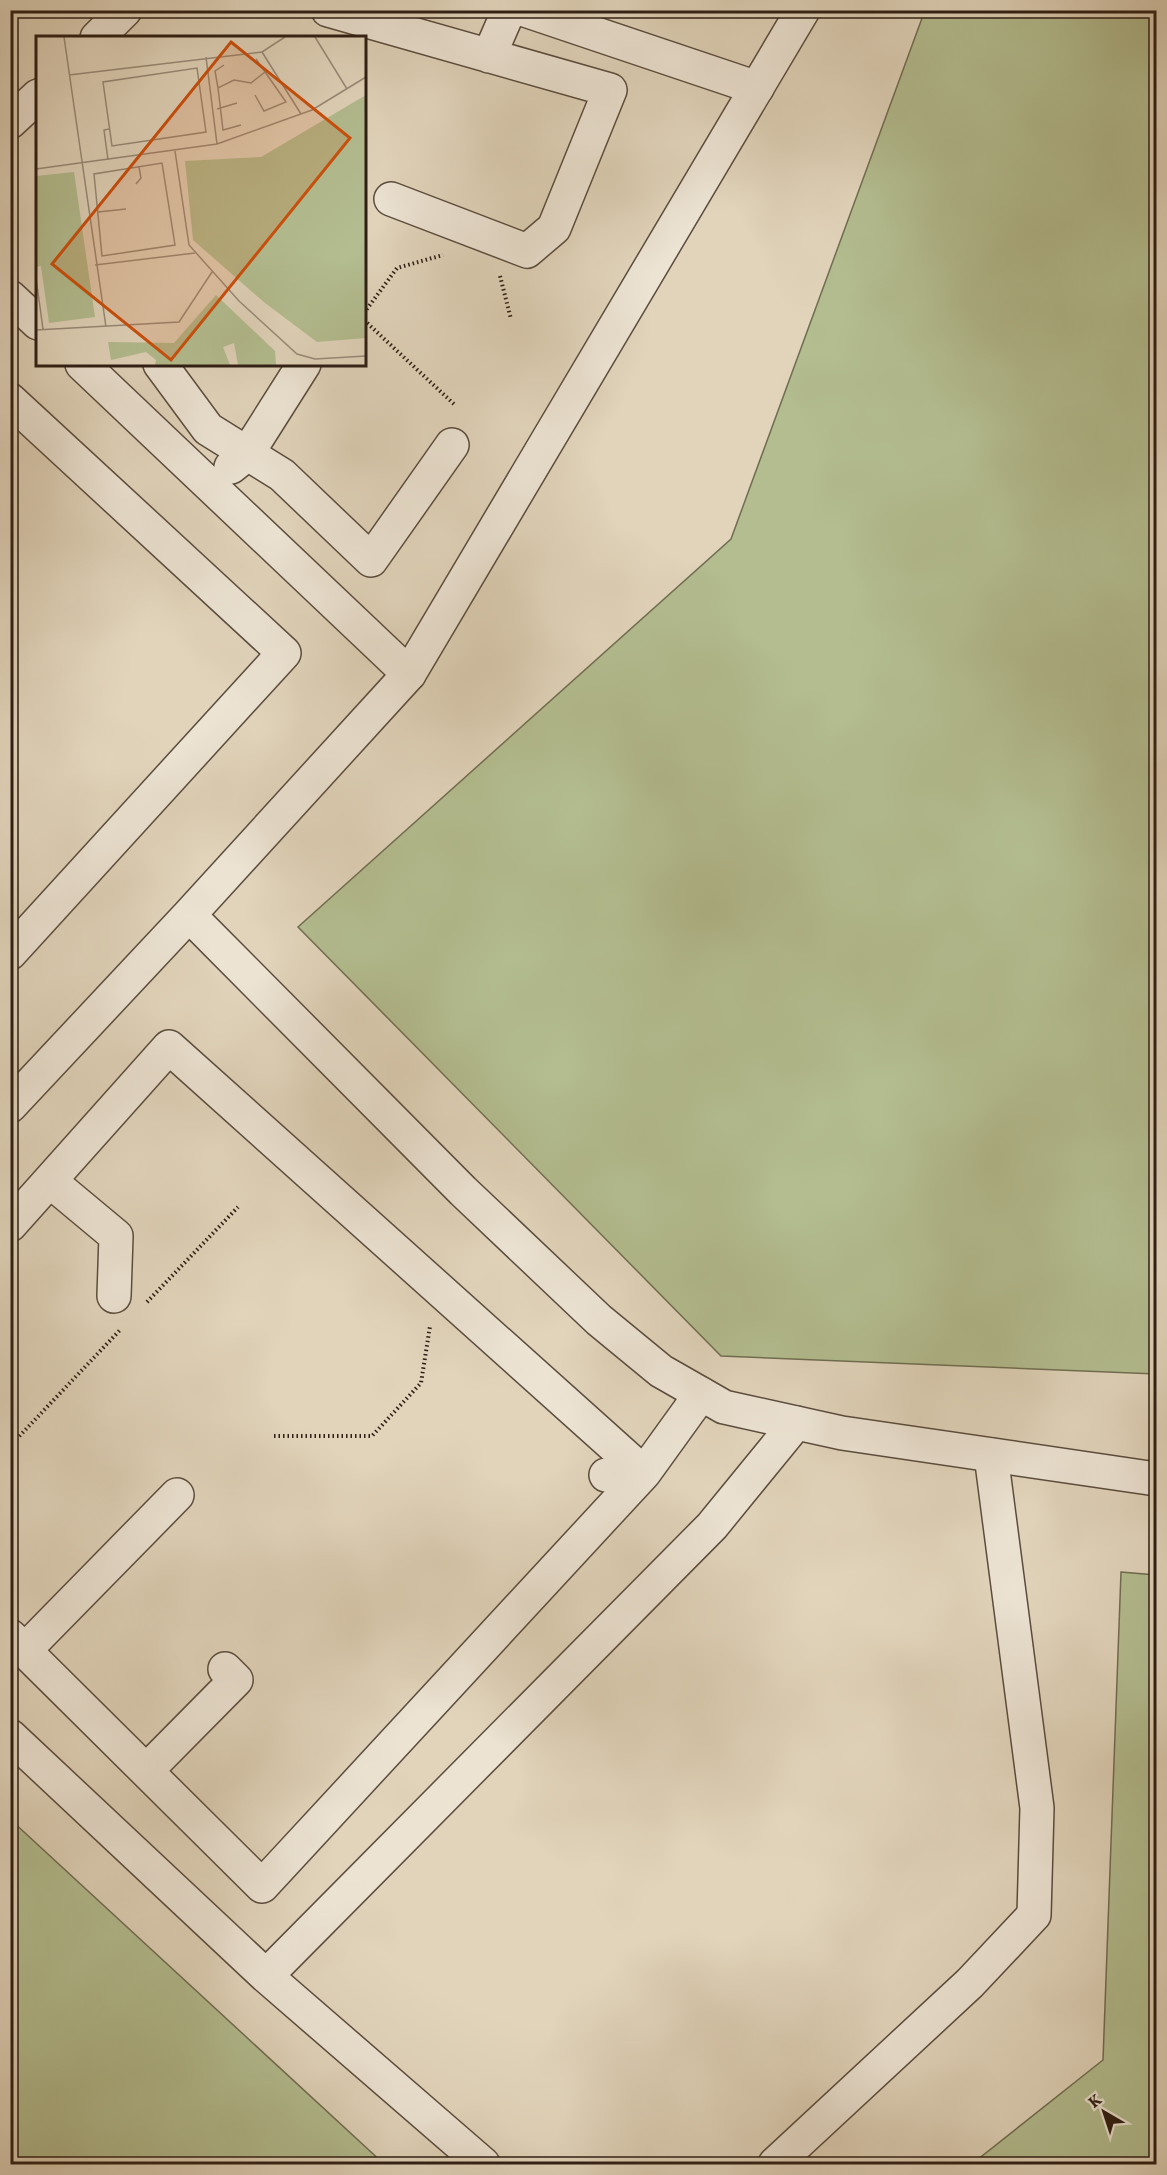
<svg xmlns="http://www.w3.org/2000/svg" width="1167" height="2175" font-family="Vollkorn,serif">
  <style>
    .green { fill: #b3bd90; stroke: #706e52; stroke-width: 1.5 }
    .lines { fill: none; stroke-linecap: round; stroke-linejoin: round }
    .minor-casing { stroke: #5b4c3e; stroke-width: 36 }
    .tertiary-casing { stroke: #5b4c3e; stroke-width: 36 }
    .path { stroke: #2e1e15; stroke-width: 4; stroke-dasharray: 1.5 3; stroke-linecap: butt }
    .minor { stroke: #ece3d3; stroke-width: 33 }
    .tertiary { stroke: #ece3d3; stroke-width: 33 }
    .inset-road { fill: none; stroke: #998b79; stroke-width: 1.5 }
    .view { fill: #cc500d; fill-opacity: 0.15; stroke: #cc500d; stroke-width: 3 }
    .inset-edge { fill: none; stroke: #2e1e15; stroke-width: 3 }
  </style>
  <rect width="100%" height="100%" fill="#e1d4bb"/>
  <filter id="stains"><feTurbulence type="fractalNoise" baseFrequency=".00333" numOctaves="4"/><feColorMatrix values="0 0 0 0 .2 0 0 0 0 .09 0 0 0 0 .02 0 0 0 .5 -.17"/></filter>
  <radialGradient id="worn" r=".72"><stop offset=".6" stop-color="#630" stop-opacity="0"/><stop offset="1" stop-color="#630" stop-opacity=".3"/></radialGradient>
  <path class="green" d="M925,10L1156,11V1374L721,1356L298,927L731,539Z
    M1121,1572L1156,1575V2164H972L1103,2060Z
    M11,1820L384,2164H11Z"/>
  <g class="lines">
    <defs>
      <path id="minor" d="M328,10L610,90L554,228L527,251L391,199
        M525,10L757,88
        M97,38L125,10
        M489,56L509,10
        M10,122L38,96
        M10,297L38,323
        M82,364L409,674
        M160,364L208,429L282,475L371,560L452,445
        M10,400L284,653L10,953
        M231,467L247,454L304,364
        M50,1181L116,1236L114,1296
        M10,1225L169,1047L644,1473L262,1886L10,1636
        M606,1475L644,1473L701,1394
        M25,1650L177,1495
        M10,1736L266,1976L483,2164
        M146,1771L236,1680L225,1669
        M266,1976L712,1526L796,1423
        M775,2164L970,1983L1034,1915L1037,1808L991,1455"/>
      <path id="tertiary" d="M189,915L463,1191L599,1320L661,1371L724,1407L842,1433L1156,1479
        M10,1106L189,915L409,674L803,10"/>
    </defs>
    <use href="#minor" class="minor-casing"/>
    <use href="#tertiary" class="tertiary-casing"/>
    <path class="path" d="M500,276L511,319
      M364,313L397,268L443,255
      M364,320L455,405
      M147,1302L238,1207
      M274,1436H372L421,1383L430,1326
      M10,1446L121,1329"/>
    <use href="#minor" class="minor"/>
    <use href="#tertiary" class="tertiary"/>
  </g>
  <g transform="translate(36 36)">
    <rect width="330" height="330" fill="#e1d4bb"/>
    <path d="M330,59V302L281,306L229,267L157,204L149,125L225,121ZM38,136L59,281L13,287L5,230L0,231V140ZM180,259L239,315L240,329H202L198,307L187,311L194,329H119L120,324L110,316L75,324L72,306L138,307Z" fill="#b3bd90"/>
    <path class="inset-road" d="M28,1L70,291M279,1L311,53M226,16L265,78M170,21L181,108M188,29L179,35L182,52L198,44L215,47L229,36M161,32L170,96L76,110L67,46ZM33,39L226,16L249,1M182,52L187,94L205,89M219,59L228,75L250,66L220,23M181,73L201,67M139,115L153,209L203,265L261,318L279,323L330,320M72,124L68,94L73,93M126,127L139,209L66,220L58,138ZM0,133L181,108L276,74L330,41M100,148L105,142L103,131M62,176L90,173M59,229L159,217M0,242L7,293M0,294L143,286L176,236"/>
    <path class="view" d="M195,6L314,102L135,324L16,228Z"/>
    <rect width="330" height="330" class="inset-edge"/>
  </g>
  <rect width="1167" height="2175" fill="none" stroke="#e1d4bb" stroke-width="36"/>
  <rect x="12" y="12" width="1143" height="2151" fill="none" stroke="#2e1e15" stroke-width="3"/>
  <rect x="18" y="18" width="1131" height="2139" fill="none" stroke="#2e1e15" stroke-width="1.5"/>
  <g transform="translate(1104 2112) rotate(321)" stroke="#ece3d3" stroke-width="4.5" paint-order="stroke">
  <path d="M0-4.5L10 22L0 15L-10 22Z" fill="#2e1e15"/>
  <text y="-9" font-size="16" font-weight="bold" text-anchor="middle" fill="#2e1e15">K</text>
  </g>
  <rect width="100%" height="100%" filter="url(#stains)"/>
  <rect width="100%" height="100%" fill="url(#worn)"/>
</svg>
